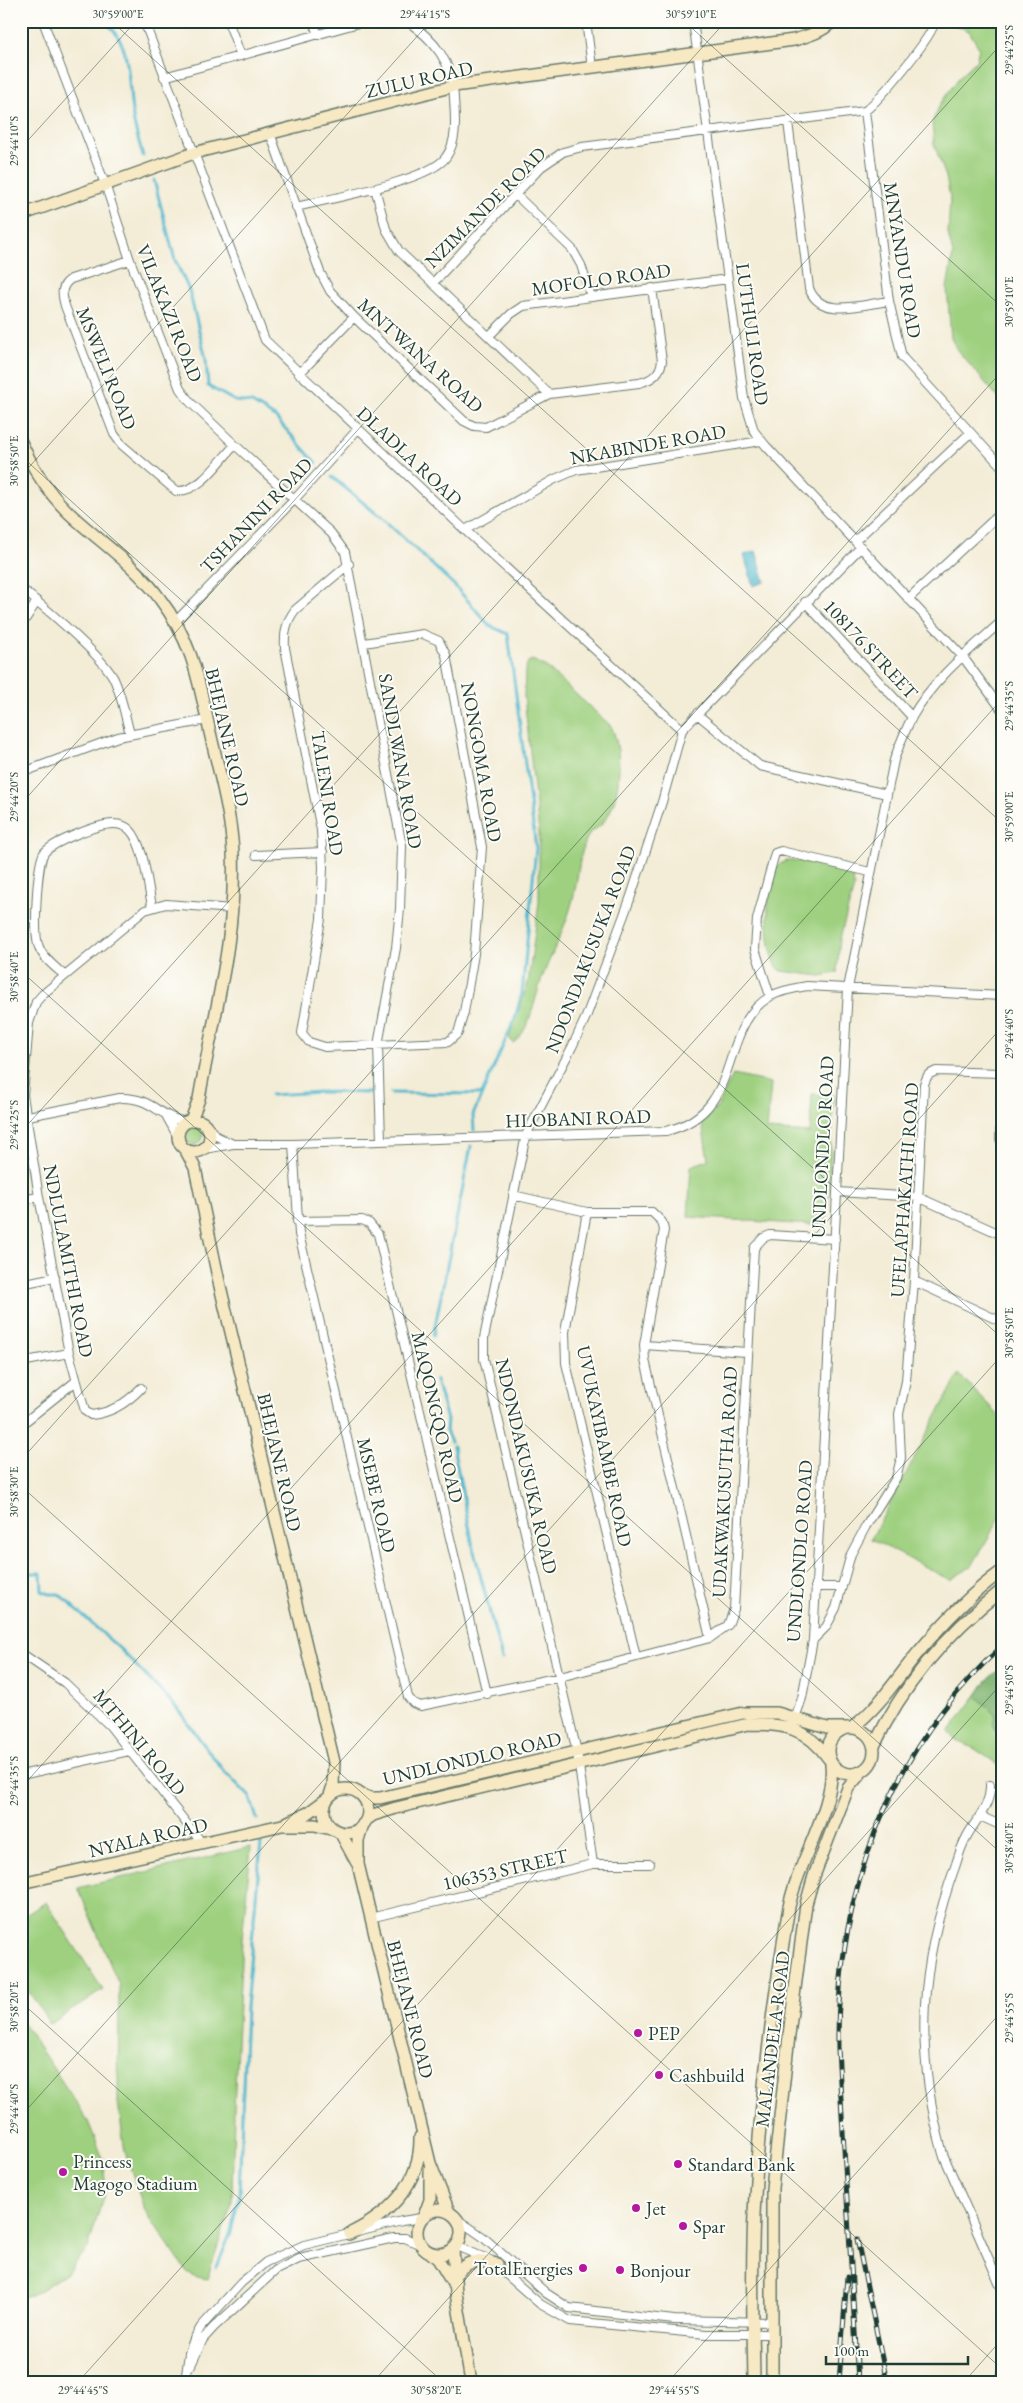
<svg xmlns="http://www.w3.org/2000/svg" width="1023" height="2403" font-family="'EB Garamond',serif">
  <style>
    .green { fill: #9ed07f; stroke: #5e865a }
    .forest { fill: #7eb26e; stroke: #4e7851 }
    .water { fill: #4fb7cd; stroke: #377a80 }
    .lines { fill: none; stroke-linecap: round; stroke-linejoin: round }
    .stream { stroke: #4fb7cd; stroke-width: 3 }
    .street-casing { stroke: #697a6d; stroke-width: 10 }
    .secondary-casing { stroke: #697a6d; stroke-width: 14 }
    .street { stroke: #fff; stroke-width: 8 }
    .secondary { stroke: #f7e9c3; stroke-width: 11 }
    .rail-casing { stroke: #1f3d34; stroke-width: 5 }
    .rail { stroke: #fdfcf7; stroke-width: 3; stroke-dasharray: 9; stroke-linecap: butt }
    .ticks { fill: none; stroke: #1f3d34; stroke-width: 1; stroke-opacity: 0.45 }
    .poi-dot { fill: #b5179e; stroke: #fdfcf7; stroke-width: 2 }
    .labels { text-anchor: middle; stroke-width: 4; stroke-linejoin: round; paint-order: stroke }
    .street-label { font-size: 19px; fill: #1f3d34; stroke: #fdfcf7 }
    .poi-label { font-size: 19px; fill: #1f3d34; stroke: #fdfcf7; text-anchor: start }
    .neatline { fill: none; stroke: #1f3d34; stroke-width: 2 }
    .ticks-label { font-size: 12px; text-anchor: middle; fill: #1f3d34 }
  </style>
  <rect width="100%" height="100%" fill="#fdfcf7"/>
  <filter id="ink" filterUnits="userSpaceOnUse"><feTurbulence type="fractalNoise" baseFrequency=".02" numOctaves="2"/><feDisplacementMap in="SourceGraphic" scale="10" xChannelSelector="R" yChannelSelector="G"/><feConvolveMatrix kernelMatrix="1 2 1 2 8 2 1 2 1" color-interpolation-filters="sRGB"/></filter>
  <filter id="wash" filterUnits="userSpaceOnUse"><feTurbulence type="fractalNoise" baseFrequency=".0096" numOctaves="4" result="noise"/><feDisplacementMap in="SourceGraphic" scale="20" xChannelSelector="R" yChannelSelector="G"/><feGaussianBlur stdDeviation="1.12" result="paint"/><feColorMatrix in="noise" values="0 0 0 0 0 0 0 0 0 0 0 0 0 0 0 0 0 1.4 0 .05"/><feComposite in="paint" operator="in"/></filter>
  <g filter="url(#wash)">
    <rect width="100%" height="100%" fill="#f3ecd6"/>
    <path class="green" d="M946,21H1002V402L957,350L951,338L947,288L953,254L948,234L950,198L946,177L934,144L932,123L940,104L960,76L976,61L979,48L969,31Z
      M532,660L545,666L611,726C625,753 622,820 590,832C578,853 579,876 573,899C566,928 551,953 541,981C534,1001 530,1031 513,1043L509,1038L528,983L539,902V833L524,697L525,670L528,662Z
      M790,860C813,862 833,865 853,878L854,887L840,938L837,973L820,976L781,971C764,957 765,889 775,870C778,864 783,862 790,860Z
      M733,1075L771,1083L767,1130L810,1133L812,1094L834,1095L827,1226L688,1217L691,1166L708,1160L702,1123L717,1108Z
      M185 1136a9 9 0 1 1 18 0a9 9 0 1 1-18 0Z
      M959,1374L1002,1419V1514L972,1566L950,1580L871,1539Z
      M976,1696L995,1715L997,1732L1002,1734V1767L975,1749L956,1740L949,1732Z
      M251,1847L242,1940L234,2109L232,2203L207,2279L196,2277L186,2271L144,2209L125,2152L118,2103L119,1985L78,1888Z
      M46,1902L103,1990L50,2024L21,1980V1918Z
      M21,2020L87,2119L102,2156L106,2188L88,2248L68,2272L31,2296L21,2297Z"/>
    <path class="forest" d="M1002,1667V1734L997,1733L993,1724L995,1715L976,1696L987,1680Z"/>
    <path class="water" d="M756,551L765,582L753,586L744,555Z"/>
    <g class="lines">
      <path class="stream" d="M103,21C134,40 127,88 133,118C135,131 140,144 143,156
        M154,180L175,260L189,290L206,359L208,386L235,401L252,403L275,417L316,463
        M332,477L383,519L454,585L490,626L508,634L536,848L522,993L515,1018L473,1115L474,1130
        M391,1093L482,1094
        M271,1095L320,1092L373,1093
        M433,1336L471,1146
        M436,1380L447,1420L446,1431L451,1442
        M453,1446L474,1551L502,1659
        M21,1568L27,1573H41L42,1591L50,1594H59L121,1650L176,1707L222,1769L250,1797L257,1819
        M217,2267L231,2232L239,2197L246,2007L261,1843"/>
    </g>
  </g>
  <g filter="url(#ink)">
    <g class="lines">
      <defs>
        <path id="street" d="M43,21L105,184L130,260L180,389L190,402L235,445L331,533L345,552L402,846L400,909L396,948L378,1045L381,1140
          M144,21L265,340L465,530L682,730
          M228,21L241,56
          M313,21L318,35
          M586,21L592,67
          M693,21L744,398L754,431L766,446L963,657L1002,710
          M164,77L366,21
          M865,111L889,301L902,357L1002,467
          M788,122L809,288C820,320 863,304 889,301
          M270,133L320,272L330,291L354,317L464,421L474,426L486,427L549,394L639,383C652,380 660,374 662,361L652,288
          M375,188L386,229L399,251L549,394
          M515,194L572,249L581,265L591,297
          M296,207C327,199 430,181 446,157C458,140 455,118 454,98C453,63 435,40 407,21
          M130,260L71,279C60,286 62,295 65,306L114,434L122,445L176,491C200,493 219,461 235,445
          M433,283L541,167L563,152L582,147L865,111C880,99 932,38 935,21
          M489,336L511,314L523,306L728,279
          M299,374L354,317
          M465,530L555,479L576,470L761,441
          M855,541L970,433
          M349,564L295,610C286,622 284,633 285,648L321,830L323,867L321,919L302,1033L309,1042L325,1047L448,1042L458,1033L464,1012L474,954L482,847L446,655L439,641L423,634L364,643
          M21,588C44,607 102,655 114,679C122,696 125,716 130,734
          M908,599L1002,512
          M805,602L912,717
          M176,621L294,500L358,429
          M21,626L37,601
          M697,714L760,766L887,794
          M21,773L118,737L207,720
          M256,855L323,852
          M64,975C55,967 43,958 39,947C33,935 37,864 44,853C53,842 98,824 113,824C119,824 126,826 130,830C144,844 148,887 152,906
          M770,996L755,949L757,919L775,853L781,851L870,872
          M1002,1047L1000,1139L1002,1144
          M23,1117L120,1098C152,1097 157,1116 185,1122
          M167,1117L178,1137
          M208,1127L216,1136L231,1143
          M293,1144L299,1234L408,1697L413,1703L421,1706L560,1677L710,1638L728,1625L734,1609L754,1248L763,1238L770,1235L835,1239
          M204,1149L233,1144H293L666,1131C746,1112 716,1027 771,996C782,990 795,988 807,986L1002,996
          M838,1192L918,1197L1002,1235
          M513,1195L587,1212H652L662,1222L664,1230L644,1345L645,1360L710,1638
          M21,1200L39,1197
          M587,1212L565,1332L566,1363L636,1657
          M297,1221L362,1220L369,1223L378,1234L487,1694
          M914,1281L1002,1322
          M21,1284L55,1277
          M644,1345L747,1352
          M21,1362L69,1353
          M141,1388C127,1403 112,1413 91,1415L85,1411L69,1353L39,1197L23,1095L29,1023L36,1002L43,994L145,910L166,904L233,909
          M21,1425L76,1381
          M815,1587H842
          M813,1640L826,1627L836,1608L851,1554L866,1526L896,1478L901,1458L899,1414L906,1381L914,1281L924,1084L928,1075L936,1071L1001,1073
          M21,1653L65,1683L110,1726L202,1843
          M794,1721L802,1698L813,1640L848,988L894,760C899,746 905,731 912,717C933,679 970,650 1002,621
          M21,1775L129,1751
          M990,1785C991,1806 976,1819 967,1836C962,1845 959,1854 956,1864C919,1965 914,2050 943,2154L1002,2289
          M980,1816L1002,1826
          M593,1864L577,1752L484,1359V1338L526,1135L572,1047L586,1017L630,899L662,802L682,730L861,547
          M370,1918L593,1864H650
          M1002,2004V2031
          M457,2219L483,2237L546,2293L569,2308L674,2320L772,2322
          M456,2246L490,2260L540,2304L570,2321L706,2334H772
          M191,2365L203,2339L214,2327L276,2270L299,2259L394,2238H405L421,2245
          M185,2382L189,2353L194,2339L201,2327L241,2283L266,2262L304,2245L402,2221L421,2218
          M1001,2382L1002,2372"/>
        <path id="secondary" d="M21,215L194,153L454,86L794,40C808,36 822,32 833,21
          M21,442C32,467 48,492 67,511C98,541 134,563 160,599C192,641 198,678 209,728C218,769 231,811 233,853C237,938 213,1017 199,1099L191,1120
          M178 1136a16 16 0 1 1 32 0a16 16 0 1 1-32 0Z
          M185,1149L195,1168L219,1282L334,1762L333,1786L330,1795
          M853,1727C879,1707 895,1681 916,1655C941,1625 970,1594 1002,1571
          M828 1751a23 23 0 1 1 46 0a23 23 0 1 1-46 0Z
          M874,1746C903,1684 948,1632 1002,1590
          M324 1811a22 22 0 1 1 44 0a22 22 0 1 1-44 0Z
          M362,1795L370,1798H380L743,1713H777L827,1728H847
          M366,1820L373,1815L396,1808L748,1724C785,1724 806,1727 829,1759
          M288,1822L308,1813L327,1799
          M363,1824L358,1840V1864L430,2163L449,2212
          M340,1832L357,1863
          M21,1883L282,1825H315L335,1830
          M417 2232a22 22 0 1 1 44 0a22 22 0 1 1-44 0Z
          M424,2216L430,2200V2170
          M349,2234C389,2215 421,2184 420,2137
          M453,2249L456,2293L471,2382
          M431,2253L438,2259L453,2284
          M455,2275C467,2259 479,2260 497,2264
          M754,2382C753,2320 751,2258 755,2196C760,2101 773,2001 789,1907C797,1863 836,1805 831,1764
          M772,2382V2188L790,2027L806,1904L814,1876L848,1788L861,1773"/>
      </defs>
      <use href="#street" class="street-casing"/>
      <use href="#secondary" class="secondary-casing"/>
      <use href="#street" class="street"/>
      <use href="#secondary" class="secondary"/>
      <defs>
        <path id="rail" d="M857,2239L887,2382
          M839,2382L847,2277
          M858,2382L838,2049C836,1896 887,1751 1002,1646"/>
      </defs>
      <use href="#rail" class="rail-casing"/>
      <use href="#rail" class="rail"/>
    </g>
  </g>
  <path class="ticks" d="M111,21L1002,823M684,21L1002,307M21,148L136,21M21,456L1002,1338M21,476L431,21M21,804L726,21M21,971L1002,1854M21,1132L1002,43M21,1460L1002,371M21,1486L1002,2369M21,1788L1002,699M21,2002L443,2382M21,2116L1002,1027M78,2382L1002,1355M373,2382L1002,1683M668,2382L1002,2011M964,2382L1002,2339"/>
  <g class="poi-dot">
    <circle cx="638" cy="2033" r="5"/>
    <circle cx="659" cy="2075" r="5"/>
    <circle cx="678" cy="2164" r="5"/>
    <circle cx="63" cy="2172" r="5"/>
    <circle cx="636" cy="2208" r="5"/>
    <circle cx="683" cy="2226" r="5"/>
    <circle cx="583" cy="2268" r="5"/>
    <circle cx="620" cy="2270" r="5"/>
  </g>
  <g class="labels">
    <g class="street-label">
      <text transform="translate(419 79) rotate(-13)" y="7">ZULU ROAD</text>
      <text transform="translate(485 207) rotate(-45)" y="7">NZIMANDE ROAD</text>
      <text transform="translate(903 260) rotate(81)" y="7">MNYANDU ROAD</text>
      <text transform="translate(601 279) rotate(-8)" y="7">MOFOLO ROAD</text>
      <text transform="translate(170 313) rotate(68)" y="7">VILAKAZI ROAD</text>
      <text transform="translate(753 334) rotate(82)" y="7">LUTHULI ROAD</text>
      <text transform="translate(421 355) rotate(42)" y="7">MNTWANA ROAD</text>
      <text transform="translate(107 368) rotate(68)" y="7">MSWELI ROAD</text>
      <text transform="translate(648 444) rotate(-10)" y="7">NKABINDE ROAD</text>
      <text transform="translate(410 456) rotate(43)" y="7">DLADLA ROAD</text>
      <text transform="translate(256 515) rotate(-46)" y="7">TSHANINI ROAD</text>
      <text transform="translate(871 649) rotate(47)" y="7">108176 STREET</text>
      <text transform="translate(228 737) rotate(77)" y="7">BHEJANE ROAD</text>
      <text transform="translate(401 761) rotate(80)" y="7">SANDLWANA ROAD</text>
      <text transform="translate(482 762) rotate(80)" y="7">NONGOMA ROAD</text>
      <text transform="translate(328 793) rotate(81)" y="7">TALENI ROAD</text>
      <text transform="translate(590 949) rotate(-69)" y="7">NDONDAKUSUKA ROAD</text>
      <text transform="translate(578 1118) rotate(-2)" y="7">HLOBANI ROAD</text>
      <text transform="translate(822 1147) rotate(-87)" y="7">UNDLONDLO ROAD</text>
      <text transform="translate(904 1190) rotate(-86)" y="7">UFELAPHAKATHI ROAD</text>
      <text transform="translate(69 1261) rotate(79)" y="7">NDLULAMITHI ROAD</text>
      <text transform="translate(438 1417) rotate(77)" y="7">MAQONGQO ROAD</text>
      <text transform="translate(605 1446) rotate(78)" y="7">UVUKAYIBAMBE ROAD</text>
      <text transform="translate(280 1462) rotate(77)" y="7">BHEJANE ROAD</text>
      <text transform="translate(527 1466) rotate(77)" y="7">NDONDAKUSUKA ROAD</text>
      <text transform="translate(724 1482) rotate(-87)" y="7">UDAKWAKUSUTHA ROAD</text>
      <text transform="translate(377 1495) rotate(77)" y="7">MSEBE ROAD</text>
      <text transform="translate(799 1551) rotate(-86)" y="7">UNDLONDLO ROAD</text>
      <text transform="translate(140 1742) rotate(50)" y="7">MTHINI ROAD</text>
      <text transform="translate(472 1758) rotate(-13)" y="7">UNDLONDLO ROAD</text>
      <text transform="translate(148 1837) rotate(-13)" y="7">NYALA ROAD</text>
      <text transform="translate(505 1869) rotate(-13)" y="7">106353 STREET</text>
      <text transform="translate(411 2009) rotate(76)" y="7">BHEJANE ROAD</text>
      <text transform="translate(772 2039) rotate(-83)" y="7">MALANDELA ROAD</text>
    </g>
    <g class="poi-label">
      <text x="648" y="2040">PEP</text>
      <text x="669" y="2082">Cashbuild</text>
      <text x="73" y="2168">Princess<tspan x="73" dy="22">Magogo Stadium</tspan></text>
      <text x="688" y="2171">Standard Bank</text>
      <text x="646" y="2215">Jet</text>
      <text x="693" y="2233">Spar</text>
      <text x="573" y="2275" text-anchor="end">TotalEnergies</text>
      <text x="630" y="2277">Bonjour</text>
    </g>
  </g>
  <rect width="1023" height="2403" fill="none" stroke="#fdfcf7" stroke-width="55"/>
  <path d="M826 2356v8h142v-8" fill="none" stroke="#1f3d34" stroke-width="2.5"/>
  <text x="833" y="2356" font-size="15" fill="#1f3d34" stroke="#fdfcf7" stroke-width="4" paint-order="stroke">100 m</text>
  <rect x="28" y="28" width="968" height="2348" class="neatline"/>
  <g class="ticks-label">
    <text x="118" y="18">30°59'00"E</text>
    <text x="425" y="18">29°44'15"S</text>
    <text x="691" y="18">30°59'10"E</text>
    <text transform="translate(1009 50) rotate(-90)" y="4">29°44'25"S</text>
    <text transform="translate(14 141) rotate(-90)" y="4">29°44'10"S</text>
    <text transform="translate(1009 302) rotate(-90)" y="4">30°59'10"E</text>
    <text transform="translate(14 461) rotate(-90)" y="4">30°58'50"E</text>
    <text transform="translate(1009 706) rotate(-90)" y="4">29°44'35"S</text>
    <text transform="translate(14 797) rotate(-90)" y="4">29°44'20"S</text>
    <text transform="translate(1009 817) rotate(-90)" y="4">30°59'00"E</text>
    <text transform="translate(14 977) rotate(-90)" y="4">30°58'40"E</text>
    <text transform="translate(1009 1034) rotate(-90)" y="4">29°44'40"S</text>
    <text transform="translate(14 1125) rotate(-90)" y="4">29°44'25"S</text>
    <text transform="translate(1009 1333) rotate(-90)" y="4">30°58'50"E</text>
    <text transform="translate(14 1492) rotate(-90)" y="4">30°58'30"E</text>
    <text transform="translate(1009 1690) rotate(-90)" y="4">29°44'50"S</text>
    <text transform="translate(14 1781) rotate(-90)" y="4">29°44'35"S</text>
    <text transform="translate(1009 1848) rotate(-90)" y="4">30°58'40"E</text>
    <text transform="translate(14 2007) rotate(-90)" y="4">30°58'20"E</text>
    <text transform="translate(1009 2018) rotate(-90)" y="4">29°44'55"S</text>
    <text transform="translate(14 2109) rotate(-90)" y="4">29°44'40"S</text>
    <text x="83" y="2394">29°44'45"S</text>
    <text x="436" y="2394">30°58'20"E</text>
    <text x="674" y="2394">29°44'55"S</text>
  </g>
</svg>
